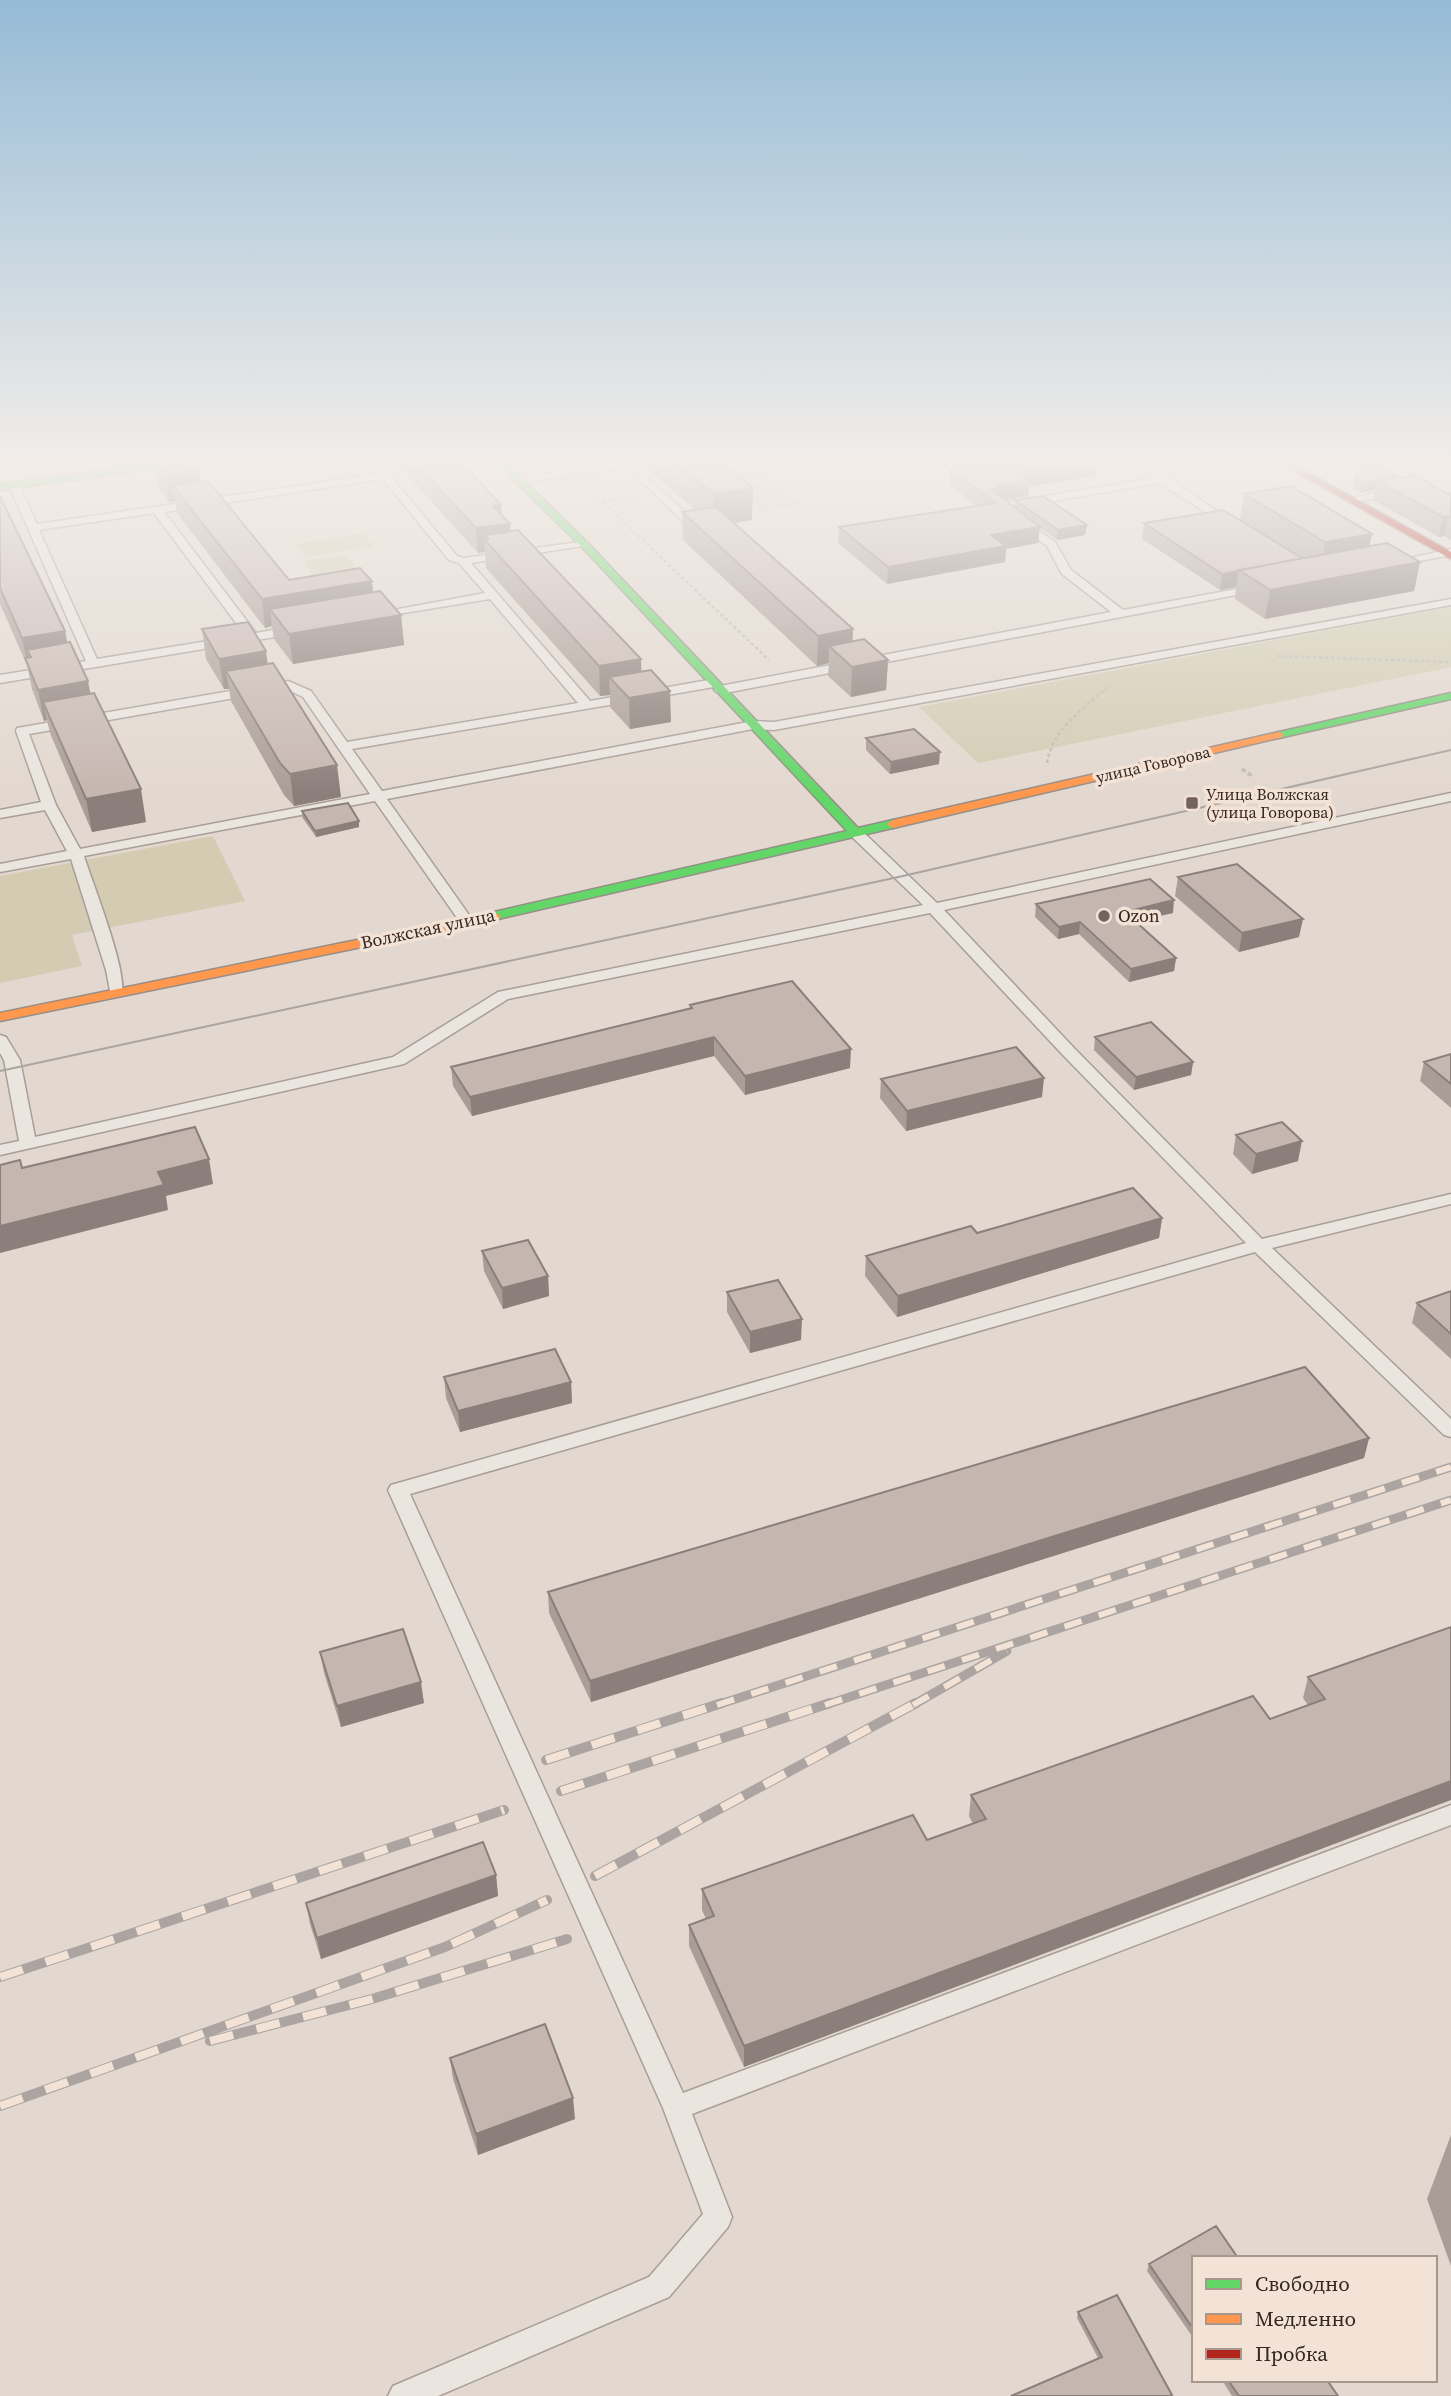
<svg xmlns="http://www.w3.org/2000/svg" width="1451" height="2396" font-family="'Source Serif 4',serif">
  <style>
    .green { fill: #d3ccb3 }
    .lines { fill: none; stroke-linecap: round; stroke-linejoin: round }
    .lane-casing { stroke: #a89e97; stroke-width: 3 }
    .fast-casing { stroke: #978d88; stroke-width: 3 }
    .slow-casing { stroke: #978d88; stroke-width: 3 }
    .jam-casing { stroke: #978d88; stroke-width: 3 }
    .path-far1 { stroke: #c3bcb6; stroke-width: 2.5; stroke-dasharray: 3.5 2.5; stroke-linecap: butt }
    .path { stroke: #c3bcb6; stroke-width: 3.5; stroke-dasharray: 4.5 2.5; stroke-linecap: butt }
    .lane { fill: #ebe5e0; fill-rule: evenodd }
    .fast { fill: #63d668; fill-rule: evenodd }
    .slow { fill: #ff974d; fill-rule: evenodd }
    .jam { fill: #b3261e; fill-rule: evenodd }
    .tram { stroke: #aba4a0; stroke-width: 2 }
    .rail-far1-casing { stroke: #aba4a0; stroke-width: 9 }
    .rail-casing { stroke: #aba4a0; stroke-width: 10 }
    .rail-far1 { stroke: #f2e3d6; stroke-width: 6; stroke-dasharray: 18; stroke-linecap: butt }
    .rail { stroke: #f2e3d6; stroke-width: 8; stroke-dasharray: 24; stroke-linecap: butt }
    .wall { fill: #aa9d97 }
    .shaded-wall { fill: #8b7f7b }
    .building { fill: #c6b6b0; stroke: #8b7f7b; stroke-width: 2 }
    .poi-dot { fill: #72645d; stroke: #f2e3d6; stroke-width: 2.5 }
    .labels { text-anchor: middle; stroke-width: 7; stroke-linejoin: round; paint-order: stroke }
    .far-street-label { font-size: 16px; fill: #362520; stroke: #f2e3d6 }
    .far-poi-label { font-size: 16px; fill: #362520; stroke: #f2e3d6; text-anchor: start }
    .poi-label { font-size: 18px; fill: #362520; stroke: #f2e3d6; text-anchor: start }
    .street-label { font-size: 18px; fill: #362520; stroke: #f2e3d6 }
  </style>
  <rect width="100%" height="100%" fill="#e2d8cf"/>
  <path class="green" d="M762,473L801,505L762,511L724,478Z
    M363,533L373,546L306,557L296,544Z
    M346,555L368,583L323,591L306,565L307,561Z
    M1451,607V667L978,763L919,707Z
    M213,836L245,901L72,935L82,966L0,983V876Z"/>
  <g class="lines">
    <defs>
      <path id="lane" d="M44,460H57L48,464Z
        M367,460H377L457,556L463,558L587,541L588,543L583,546L471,563L590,701L714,679L720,683L714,687L352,749L382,791L753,721L774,722L1451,599V605L774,730L753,729L387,799L474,922L467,926L462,925L375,801L84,856C92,882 130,976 121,996H111L106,970L71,859L0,872V864L67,851L45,810L0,818V810L41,802L16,731L17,728L288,681L311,691L347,742L578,703L490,599L373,618V614L377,613L485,593L459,563L449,560L383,479L164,512L256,633L295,626L299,627V633L0,683V675L86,661L9,485L18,483L37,524L378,474ZM154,513L245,635L97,659L39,530ZM286,689L303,697L370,794L80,849L56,805L29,734Z
        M716,460H727L743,474L734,476Z
        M926,460H937L953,472L972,469L977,472L951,478Z
        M1133,460H1181L1152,467L1235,523L1226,525L1159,483L1007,509L1055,542L1071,570L1123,610L1258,585L1264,588L1262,590L720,694L714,690L720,686L1111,612L1062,574L1047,546L993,507L998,504L1153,478Z
        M1371,460H1384L1430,486L1421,488Z
        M629,462L691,517V521H683L627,468L518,483L513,480L518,477Z
        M1397,488L1401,489V493L1349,503L1344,500Z
        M1451,549V555L1393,566L1387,563Z
        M1451,793V801L944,910L1074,1048L1262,1239L1451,1194V1204L1272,1248L1451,1419V1437L1444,1435L1255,1252L410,1494L683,2093L1451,1805V1825L692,2114L732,2217L728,2227L669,2297L438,2396H388L393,2386L649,2277L703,2214L663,2108L388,1490L391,1485L1246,1243L1062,1054L930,913L508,999L404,1064L0,1155V1145L19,1141L4,1060L0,1053V1035L6,1037L20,1060L35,1137L393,1057L498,992L923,905L849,834L847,831L854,827L859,828L937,903Z"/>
      <path id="fast" d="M178,460H203L198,463L0,490V484Z
        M493,460H503L586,541L858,828L893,820L897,821V827L494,920L489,919L487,916L494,912L847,831L580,545Z
        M1451,693V699L1279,738L1273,735L1279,732Z"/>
      <path id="slow" d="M1279,732L1283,733V737L893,828L887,824L893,820Z
        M494,912L501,916L499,919L0,1021V1013Z"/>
      <path id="jam" d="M1274,460H1286L1451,552V559Z"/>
    </defs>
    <use href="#lane" class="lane-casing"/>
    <use href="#fast" class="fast-casing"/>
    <use href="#slow" class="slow-casing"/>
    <use href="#jam" class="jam-casing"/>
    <path class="path-far1" d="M223,462L234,460
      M590,490L769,660
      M602,501L635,496
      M1277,656L1451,662
      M1047,763C1052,729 1086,706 1110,685"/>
    <path class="path" d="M1242,769L1252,776"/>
    <use href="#lane" class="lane"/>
    <use href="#fast" class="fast"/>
    <use href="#slow" class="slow"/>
    <use href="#jam" class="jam"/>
    <path class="tram" d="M0,1071L903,876L1451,750"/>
    <defs>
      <path id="rail-far1" d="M717,1705L1451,1467
        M825,1705L1451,1500
        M913,1705L1007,1651"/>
      <path id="rail" d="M546,1760L722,1703
        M561,1791L830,1703
        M595,1876L916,1703
        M0,1977L504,1810
        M210,2041L372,1999L567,1939
        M0,2106L445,1947L547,1900"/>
    </defs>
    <use href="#rail-far1" class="rail-far1-casing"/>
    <use href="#rail" class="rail-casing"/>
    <use href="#rail-far1" class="rail-far1"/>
    <use href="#rail" class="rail"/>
  </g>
  <path class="wall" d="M394,460H459L501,505L502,516L510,524V531L641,659V671L671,722L630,729L610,707V695L600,696L486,568L485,552L478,553Z
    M647,460H720L752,520L734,523L853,642L888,660L886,690L851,697L828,676L829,663L817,666L683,540L682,512L695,510L647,467Z
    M945,460H1096L1097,461L1095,476L1029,487L1028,496L1005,500L1014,507L1015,500L1087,525L1085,535L1057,540L1040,528L1038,543L1006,549L1005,562L887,584L838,543L839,527L977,506L950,485V470L957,469Z
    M154,461L199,470L201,482L289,580L372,581L373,592L401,615L404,645L293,664L274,639L272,626L265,628L177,513L175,501L169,502L158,488Z
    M1398,478L1448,494L1451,493V540L1444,536L1439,537L1373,500L1375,490L1360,493L1353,489L1355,479Z
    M1244,494L1372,534L1369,546L1420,562L1414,591L1265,619L1235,599L1236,587L1220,590L1142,539L1144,523L1240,520Z
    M0,496L65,631L67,643L91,694L146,822L92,832L50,733L47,720L44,721L32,689L27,665L0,604Z
    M202,629L268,664L341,797L294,806L284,795L231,701L229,689H224L206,659Z
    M866,738L939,764L890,774L866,750Z
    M302,811L359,821V827L316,837L302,817Z
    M1178,877L1299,937L1239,952L1175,896Z
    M1036,904L1173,913L1135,921L1176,958L1174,971L1129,982L1079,934L1058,939L1035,917Z
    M690,1005L850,1068L745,1095L714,1056L472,1116L453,1086L451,1067L690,1009Z
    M1095,1037L1193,1062L1191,1075L1134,1090L1094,1050Z
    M1451,1054V1108L1420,1081L1424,1062Z
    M881,1079L1042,1097L906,1131L880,1098Z
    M1236,1135L1298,1161L1252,1174L1233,1154Z
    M1162,1218L1159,1238L897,1317L865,1276L866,1256L977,1233Z
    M482,1251L548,1276L549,1296L503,1309L484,1271Z
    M1451,1291V1359L1412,1323L1417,1303Z
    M727,1292L801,1340L750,1353L727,1312Z
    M444,1377L571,1382L572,1403L460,1432L446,1398Z
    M1369,1438L1364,1458L591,1702L549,1613L548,1592Z
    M1451,1627L744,2067L689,1946V1925L706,1919L702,1910V1889L927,1840L973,1824L969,1816L971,1795L1270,1719L1308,1705L1303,1698L1308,1677Z
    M320,1652L424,1703L341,1727L324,1673Z
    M496,1875L498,1896L321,1959L310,1924L306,1903Z
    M450,2058L575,2119L478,2155L453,2079Z
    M1451,2135V2266L1427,2199Z
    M1194,2258V2339L1147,2271L1149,2264Z
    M1078,2312L1172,2395L1171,2396H1011L1098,2358L1077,2318Z
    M1222,2380H1327L1338,2396H1232Z"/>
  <path class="shaded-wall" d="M958,460H1013L971,462V467L957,469Z
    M1097,461L1095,476L1029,487L1028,496L998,501L992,490L1018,473Z
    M199,470L203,497L173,486L175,501L169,502L165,475Z
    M1398,476L1396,486L1377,481L1375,490L1360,493L1362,483Z
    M753,488L752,520L713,527V494Z
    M501,505L502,525L510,524L511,549L488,539L485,535V541L484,539L485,552L478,553L476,528L493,506Z
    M1448,516L1444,536L1439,537L1443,517Z
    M1087,525L1085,535L1057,540L1058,530Z
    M1040,527L1038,543L1006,549L1005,562L887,584L888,567L991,535Z
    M1372,534L1366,562L1321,570L1325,542Z
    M1420,562L1414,591L1265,619L1270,590Z
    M1239,571L1236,587L1220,590L1222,574Z
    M372,581L374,609H270L272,626L265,628L262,599Z
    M401,615L404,645L293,664L289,634Z
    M853,629L852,659L829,646V663L817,666L818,636Z
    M65,631L71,661L31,657L27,650L31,667L27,661L22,638Z
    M266,651L270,681L226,671L229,689H224L219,659Z
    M641,659L642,689L609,677L610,695L600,696L599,666Z
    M888,660L886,690L851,697L852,667Z
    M88,681L94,712L43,702L47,720L44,721L38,690Z
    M670,691L671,722L630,729L629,698Z
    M940,752L939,764L890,774L891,762Z
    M337,765L341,797L294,806L290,774Z
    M141,789L146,822L92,832L86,799Z
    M359,821V827L316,837L315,831Z
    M1174,900L1173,913L1123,924L1125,912Z
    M1303,919L1299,937L1239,952L1242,933Z
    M1080,922L1079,934L1058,939L1059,927Z
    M1176,958L1174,971L1129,982L1131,969Z
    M714,1037V1056L472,1116L470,1097Z
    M851,1049L850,1068L745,1095V1076Z
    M1193,1062L1191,1075L1134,1090L1136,1077Z
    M1044,1078L1042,1097L906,1131L907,1111Z
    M1302,1141L1298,1161L1252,1174L1256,1154Z
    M209,1159L213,1184L166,1196L168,1210L0,1253V1226L158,1172Z
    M1162,1218L1159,1238L897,1317L898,1296Z
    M548,1276L549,1296L503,1309L502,1288Z
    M802,1319L801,1340L750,1353V1332Z
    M571,1382L572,1403L460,1432L458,1411Z
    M1369,1438L1364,1458L591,1702L590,1681Z
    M421,1682L424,1703L341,1727L337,1706Z
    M1451,1781V1800L744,2067V2046Z
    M496,1875L498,1896L321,1959L317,1938Z
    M573,2098L575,2119L478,2155L476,2134Z"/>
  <path class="building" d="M164,460H191L199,470L165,475L154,461Z
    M413,460H459L501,505L493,506L510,524L476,528Z
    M674,460H720L753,488L713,494Z
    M987,460L1097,461L1018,473L1029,481L999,486L992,490L1040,527L991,535L1006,546L888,567L839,527L996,503L950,470L976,466L971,462Z
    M1365,460H1369L1398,476L1362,483L1355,479Z
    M1414,475L1448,494L1451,493V518L1448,516L1443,517L1377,481Z
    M208,481L289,580L360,568L372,581L262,599L173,486Z
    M1291,486L1372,534L1325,542L1244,494Z
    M0,496L65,631L22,638L0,588Z
    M1043,496L1087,525L1058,530L1015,500Z
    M716,507L853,629L818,636L682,512Z
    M1223,510L1302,558L1222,574L1144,523Z
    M518,530L641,659L599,666L484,539H488L485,535Z
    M1387,543L1420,562L1270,590L1239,570Z
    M380,591L401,615L289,634L270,609Z
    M248,622L266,651L219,659L202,629Z
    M864,639L888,660L852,667L829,646Z
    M70,642L88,681L38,690L25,658L31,657L27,650Z
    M273,663L337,765L290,774L280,763L226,671Z
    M651,670L670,691L629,698L609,677Z
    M94,693L141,789L86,799L43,702Z
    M914,729L940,752L891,762L866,738Z
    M348,803L359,821L315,831L302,811Z
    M1237,864L1303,919L1242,933L1178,877Z
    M1150,879L1174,900L1125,912L1176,958L1131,969L1080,922L1059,927L1036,904Z
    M792,981L851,1049L745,1076L714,1037L470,1097L451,1067L692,1008L690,1005Z
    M1151,1022L1193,1062L1136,1077L1095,1037Z
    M1016,1047L1044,1078L907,1111L881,1079Z
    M1451,1054V1084L1424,1062Z
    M1282,1122L1302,1141L1256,1154L1236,1135Z
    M195,1127L209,1159L158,1172L164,1185L0,1226V1165L20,1160L22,1168Z
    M1133,1188L1162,1218L898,1296L866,1256L971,1226L977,1233Z
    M528,1240L548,1276L502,1288L482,1251Z
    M778,1280L802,1319L750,1332L727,1292Z
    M1451,1291V1334L1417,1303Z
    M555,1349L571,1382L458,1411L444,1377Z
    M1305,1367L1369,1438L590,1681L548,1592Z
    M1451,1627V1781L744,2046L689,1925L714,1916L702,1889L913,1815L927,1840L986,1819L971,1795L1253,1696L1270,1719L1325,1699L1308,1677Z
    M403,1629L421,1682L337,1706L320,1652Z
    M483,1842L496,1875L317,1938L306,1903Z
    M545,2024L573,2098L476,2134L450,2058Z
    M1216,2226L1238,2258H1194V2330L1149,2264Z
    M1117,2295L1172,2395L1169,2396H1011L1102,2357L1078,2312Z
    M1228,2380H1327L1338,2396H1239Z"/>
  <linearGradient id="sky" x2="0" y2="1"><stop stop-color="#95bbd6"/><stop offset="0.58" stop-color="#f2ede9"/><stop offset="1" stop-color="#f2ede9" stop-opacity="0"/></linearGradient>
  <rect width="1451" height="795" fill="url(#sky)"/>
  <g class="poi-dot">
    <rect x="1185" y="796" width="14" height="14" rx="3.5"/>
    <circle cx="1104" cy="916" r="7"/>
  </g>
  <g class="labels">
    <g class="far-street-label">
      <text transform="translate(1153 764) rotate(-13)" y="6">улица Говорова</text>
    </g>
    <g class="far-poi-label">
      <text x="1206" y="800">Улица Волжская<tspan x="1206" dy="18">(улица Говорова)</tspan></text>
    </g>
    <g class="poi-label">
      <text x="1118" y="922">Ozon</text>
    </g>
    <g class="street-label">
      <text transform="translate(428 929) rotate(-12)" y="6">Волжская улица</text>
    </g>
  </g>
  <rect x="1192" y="2256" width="245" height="126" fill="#f2e3d6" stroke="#a7978d" stroke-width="2"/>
  <rect x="1206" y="2279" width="35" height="10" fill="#63d668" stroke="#a7978d" stroke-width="2"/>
  <text x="1255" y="2291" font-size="21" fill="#362520">Свободно</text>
  <rect x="1206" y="2314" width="35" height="10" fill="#ff974d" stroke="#a7978d" stroke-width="2"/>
  <text x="1255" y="2326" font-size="21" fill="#362520">Медленно</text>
  <rect x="1206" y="2349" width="35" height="10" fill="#b3261e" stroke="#a7978d" stroke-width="2"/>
  <text x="1255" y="2361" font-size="21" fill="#362520">Пробка</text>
</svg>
